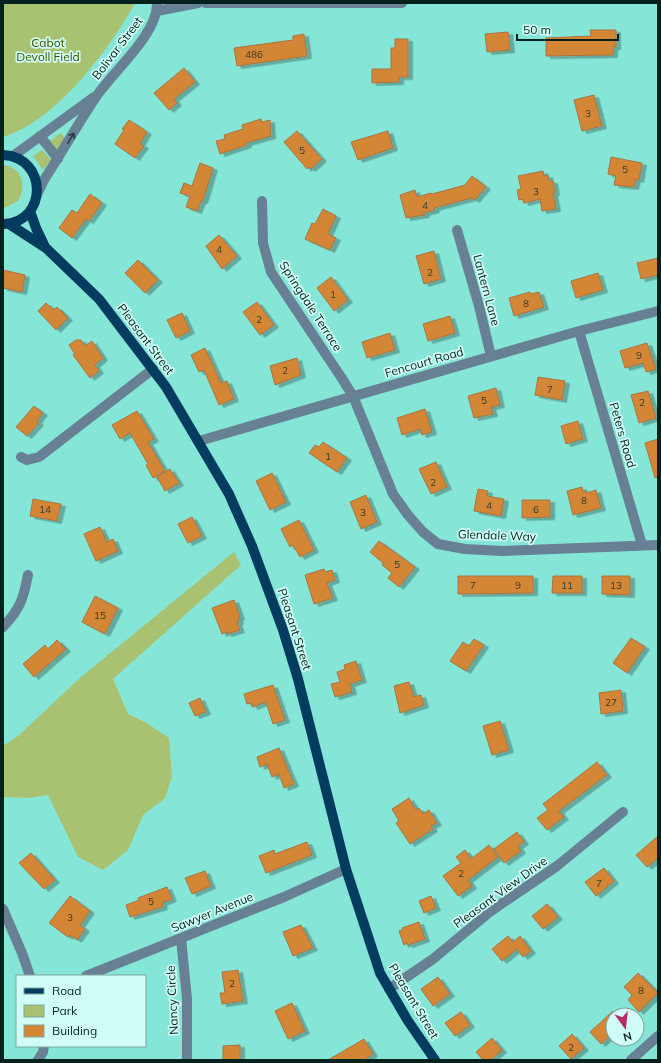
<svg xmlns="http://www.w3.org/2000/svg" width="661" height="1063" viewBox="0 0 661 1063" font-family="Mulish,sans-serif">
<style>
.green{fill:#a9c271}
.building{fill:#d38634;stroke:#a97441;filter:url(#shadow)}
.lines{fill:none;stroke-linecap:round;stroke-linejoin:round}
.minor{stroke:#678094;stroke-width:10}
.major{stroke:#043c5f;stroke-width:10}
.oneway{stroke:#213e41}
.labels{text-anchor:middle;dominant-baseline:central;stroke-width:3.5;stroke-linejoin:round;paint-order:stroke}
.number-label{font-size:10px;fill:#373b24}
.park-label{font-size:12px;fill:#3c4e00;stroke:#d0fdf5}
.street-label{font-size:12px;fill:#03221e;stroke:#d0fdf5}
</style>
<defs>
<filter id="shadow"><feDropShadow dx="4.5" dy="2.5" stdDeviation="0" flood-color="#0004"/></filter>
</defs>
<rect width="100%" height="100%" fill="#85e6d7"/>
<path class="green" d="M3 3H135C109 50 56 121 3 137Z
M61 133 66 140 58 151 50 141Z
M42 150 51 160 43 170 33 156Z
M3 165C22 167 27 186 18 201L4 208H3Z
M234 552 241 565 113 679 128 714 145 722 169 738 172 777 165 798 143 815 128 850 103 870 78 857 48 795 29 798 3 797V746L18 736 81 677Z"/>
<path class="building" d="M590 30H616V47H613V55L546 56V38L591 36Z
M508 32 510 50 487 52 485 34Z
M304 34 307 56 237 66 234 48 293 40V36Z
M395 39H408V77H399V82L372 83V69H391V48H395Z
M184 68 195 82 174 99 177 103 169 110 154 93Z
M594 95 602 126 582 131 574 100Z
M261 119 262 122 270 120 271 136 246 143 247 145 220 154 216 141 225 139 224 135 243 129 242 125Z
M129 120 147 132 140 144 144 146 135 158 115 144 124 130 122 129Z
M297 131 322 159 311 169 309 167 307 169 284 142Z
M388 131 393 148 358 160 351 142Z
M611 157 642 163 639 180 636 179 634 187 614 185 616 176 608 174Z
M200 163 213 168 203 201H201L197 211 186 207 190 196 180 193 184 183 192 186Z
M543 171 544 176 548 175 549 181H553L555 193H553L556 209 542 211 540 199 524 203 523 199 519 200 517 190 521 189 518 176Z
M472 176 486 187 475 200 472 198 434 208 435 210 424 213 425 215 406 218 400 195 415 190 417 197 431 193 432 194 465 185Z
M90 194 102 203 89 221 86 219 72 238 59 228 72 210 77 213Z
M323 209 336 216 328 234 336 238 330 250 305 239 312 223 315 224Z
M219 235 237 256 222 269 206 246Z
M434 251 441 279 424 284 416 256Z
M658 258V275L641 279 637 263Z
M138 260 158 280 145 293 125 273Z
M3 270 25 275 22 292 3 288Z
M598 273 603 290 576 298 571 281Z
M331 277 348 300 334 311 317 288Z
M530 292 531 294 539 292 544 307 514 316 509 298Z
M257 302 274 325 260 335 243 312Z
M46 303 54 310 57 307 68 318 56 330 38 311Z
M182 313 190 331 176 338 167 320Z
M450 316 455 333 428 341 423 324Z
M390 333 395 350 367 358 362 342Z
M76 340H81L85 346 92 341 103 358 95 365 99 371 90 378 73 355 75 354 69 345Z
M647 343 656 369 646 372 643 363 625 368 620 351Z
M205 348 221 383 227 381 234 399 219 405 204 370 199 372 191 355Z
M297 358 301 375 275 385 270 366Z
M538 377 565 381 562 400 535 395Z
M496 388 500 405 491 407 493 414 474 418 468 396Z
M648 391 656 418 639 423 631 395Z
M34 406 43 413 37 421 39 423 27 436 16 427Z
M425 409 432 432 422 435 420 429 402 435 397 418Z
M137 411 154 439 148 442 165 471 153 478 146 465 148 464 130 433 120 439 112 425Z
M578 421 583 439 566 444 561 426Z
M658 439V477L655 478 645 443Z
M323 442 347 458 337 472 309 453 315 445 319 447Z
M436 462 447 487 431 494 419 469Z
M170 469 179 483 165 491 157 477Z
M272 473 286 502 270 510 256 481Z
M582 487 583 491H585L586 493 596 490 601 508 573 515 567 491Z
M478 489 488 491 487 496 504 499 501 516 474 511Z
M366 495 377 522 361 529 350 502Z
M33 499 61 504 57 521 30 516Z
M522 500H550V517L522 518Z
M192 517 202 536 188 543 178 524Z
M299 520 314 550 300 557 293 545 290 547 281 529Z
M100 527 107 542 113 539 118 551 96 561 84 534Z
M379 541 415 567 399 587 388 578 392 573 382 565 383 563 370 552Z
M324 569 325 572 332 570 335 580 327 583 333 598 314 604 305 575Z
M458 576H533V593L458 594Z
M553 576H582V593H552Z
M602 576H630V595L602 594Z
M95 596 118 608 105 634 82 622Z
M234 600 240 617 238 618 239 622 237 623 240 630 227 634 226 632 222 634 212 608Z
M631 638 645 647 627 673 613 663Z
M474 639 484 645 466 671 450 661 463 642 469 646Z
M57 640 66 649 34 677 23 664 45 645 48 649Z
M356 661 362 680 350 684 352 692 335 697 331 684 340 682 337 672 345 669 344 665Z
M409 682 414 697 421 695 424 705 400 713 394 686Z
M273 685 285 720 273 724 266 702 253 707 251 703 247 704 244 694Z
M621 690 623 711 601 714 599 693Z
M200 698 206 712 195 716 189 703Z
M500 721 509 750 492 755 483 726Z
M279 748 294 784 284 788 279 774 272 777 267 764 260 767 257 757Z
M597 762 607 775 559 811 564 817 547 830 537 818 548 810 543 804Z
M409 798 416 810 419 808 423 814 429 810 437 823 431 826 433 829 410 844 396 823 399 821 392 809Z
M517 832 524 842 518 846 521 851 504 863 494 849Z
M658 836V858L647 867 636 855Z
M307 842 312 855 266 873 259 856 274 850 275 854Z
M489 845 498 857 468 880 472 886 458 896 443 876 461 863 456 857 465 850 471 859Z
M31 853 55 880 44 889 19 863Z
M604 868 614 881 596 896 585 882Z
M205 871 211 886 192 894 185 878Z
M167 887 172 899 162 903 163 907 130 917 126 905 139 900 138 898Z
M70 896 90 911 80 925 85 929 77 940 70 935 68 937 49 923Z
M431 896 436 908 424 913 419 901Z
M547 904 558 917 543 929 532 916Z
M419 922 425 939 408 945 407 943 404 945 399 931 403 930 402 928Z
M301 925 313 948 293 956 283 932Z
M508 936 513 942 520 936 531 951 523 957 517 949 502 961 492 949Z
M238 970 243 1001 222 1004 220 993H225L222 972Z
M638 973 658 993 639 1012 628 1000 632 995 624 987Z
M438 977 450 994 433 1006 421 989Z
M292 1003 305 1031 288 1039 275 1011Z
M613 1011V1033L601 1044 590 1032Z
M461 1012 470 1025 455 1036 445 1023Z
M572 1034 584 1048 571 1059 559 1046Z
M492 1038 502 1050 491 1060H483L476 1052Z
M364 1039 373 1054 364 1060H328Z
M240 1045V1060H223V1046Z"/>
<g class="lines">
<path class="minor" d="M205 3H402
M157 11 198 3
M40 136 58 159
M13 156 94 97
M37 195 44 180C62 152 79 122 98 94 115 70 158 33 157 3
M262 201 263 243 271 272 341 377 353 396 393 494 408 515 423 532 438 544 465 549 502 551 658 545
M457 230 479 306 491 356
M579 331 642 545
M199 441 579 331 658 311
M21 457 27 460 39 457 153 369
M3 627C20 609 23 600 28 575
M3 909 22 953 30 976
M181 938 187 999V1060
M86 976 284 897 346 869
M389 989 433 959 491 911 557 866 623 812
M38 1060 43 1052 44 1046
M631 1060 658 1036"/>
<path class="major" d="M3 155C48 157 48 222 4 224
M30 211 36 228 45 247
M9 224 46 248 99 299 166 387 229 494 252 546 283 630 298 679 346 869 380 973 408 1021 435 1060"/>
</g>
<defs><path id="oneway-shaft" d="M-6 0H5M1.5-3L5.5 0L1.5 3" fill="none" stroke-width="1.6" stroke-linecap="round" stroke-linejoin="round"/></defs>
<use class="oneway" href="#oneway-shaft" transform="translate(71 138) rotate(-58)"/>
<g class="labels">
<g class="number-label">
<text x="254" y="54">486</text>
<text x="588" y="113">3</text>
<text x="302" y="150">5</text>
<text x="625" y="169">5</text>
<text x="536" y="191">3</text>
<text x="425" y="205">4</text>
<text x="219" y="249">4</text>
<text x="430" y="272">2</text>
<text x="333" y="294">1</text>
<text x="526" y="303">8</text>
<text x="259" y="319">2</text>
<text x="639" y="355">9</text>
<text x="285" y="370">2</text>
<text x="550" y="389">7</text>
<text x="484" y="400">5</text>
<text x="642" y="402">2</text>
<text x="328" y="456">1</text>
<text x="433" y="482">2</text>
<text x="584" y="500">8</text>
<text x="489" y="505">4</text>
<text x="45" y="509">14</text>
<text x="536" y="509">6</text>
<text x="363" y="512">3</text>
<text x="397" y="564">5</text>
<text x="473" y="585">7</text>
<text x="518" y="585">9</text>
<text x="567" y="585">11</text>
<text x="616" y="585">13</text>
<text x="100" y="615">15</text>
<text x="611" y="702">27</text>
<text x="461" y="873">2</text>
<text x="599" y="883">7</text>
<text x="151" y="901">5</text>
<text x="70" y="917">3</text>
<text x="232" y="983">2</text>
<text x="641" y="990">8</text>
<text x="571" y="1047">2</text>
</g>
<g class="park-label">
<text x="48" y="42">Cabot<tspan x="48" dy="14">Devoll Field</tspan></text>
</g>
<g class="street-label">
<text transform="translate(117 48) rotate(-53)">Bolivar Street</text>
<text transform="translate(487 290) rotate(75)">Lantern Lane</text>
<text transform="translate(311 306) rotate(57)">Springdale Terrace</text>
<text transform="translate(146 339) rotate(53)">Pleasant Street</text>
<text transform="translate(424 362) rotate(-16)">Fencourt Road</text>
<text transform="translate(623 435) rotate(74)">Peters Road</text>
<text transform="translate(497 535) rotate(2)">Glendale Way</text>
<text transform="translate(295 629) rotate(72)">Pleasant Street</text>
<text transform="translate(500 892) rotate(-36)">Pleasant View Drive</text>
<text transform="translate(212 912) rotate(-22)">Sawyer Avenue</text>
<text transform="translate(172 1000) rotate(-93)">Nancy Circle</text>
<text transform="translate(414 1001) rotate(59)">Pleasant Street</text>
</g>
</g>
<rect width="661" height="1063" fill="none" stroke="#03221e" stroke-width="8"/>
<rect x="16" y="975" width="130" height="72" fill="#d0fdf5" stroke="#7ea59f"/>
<rect x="24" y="988" width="20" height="6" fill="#043c5f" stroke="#7ea59f"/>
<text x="52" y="995" font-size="12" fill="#03221e">Road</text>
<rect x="24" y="1005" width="20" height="12" fill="#a9c271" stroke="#7ea59f"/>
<text x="52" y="1015" font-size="12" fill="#03221e">Park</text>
<rect x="24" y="1025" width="20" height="12" fill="#d38634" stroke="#7ea59f"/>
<text x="52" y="1035" font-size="12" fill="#03221e">Building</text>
<g transform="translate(625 1027) rotate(165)"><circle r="19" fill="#d0fdf5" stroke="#7ea59f"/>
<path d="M0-3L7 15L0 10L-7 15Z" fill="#b82c61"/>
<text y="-6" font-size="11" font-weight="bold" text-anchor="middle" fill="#03221e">N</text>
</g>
<path d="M517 34v6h101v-6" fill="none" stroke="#03221e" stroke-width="2"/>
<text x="523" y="34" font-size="12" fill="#03221e" stroke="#d0fdf5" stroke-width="3" paint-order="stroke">50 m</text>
</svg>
